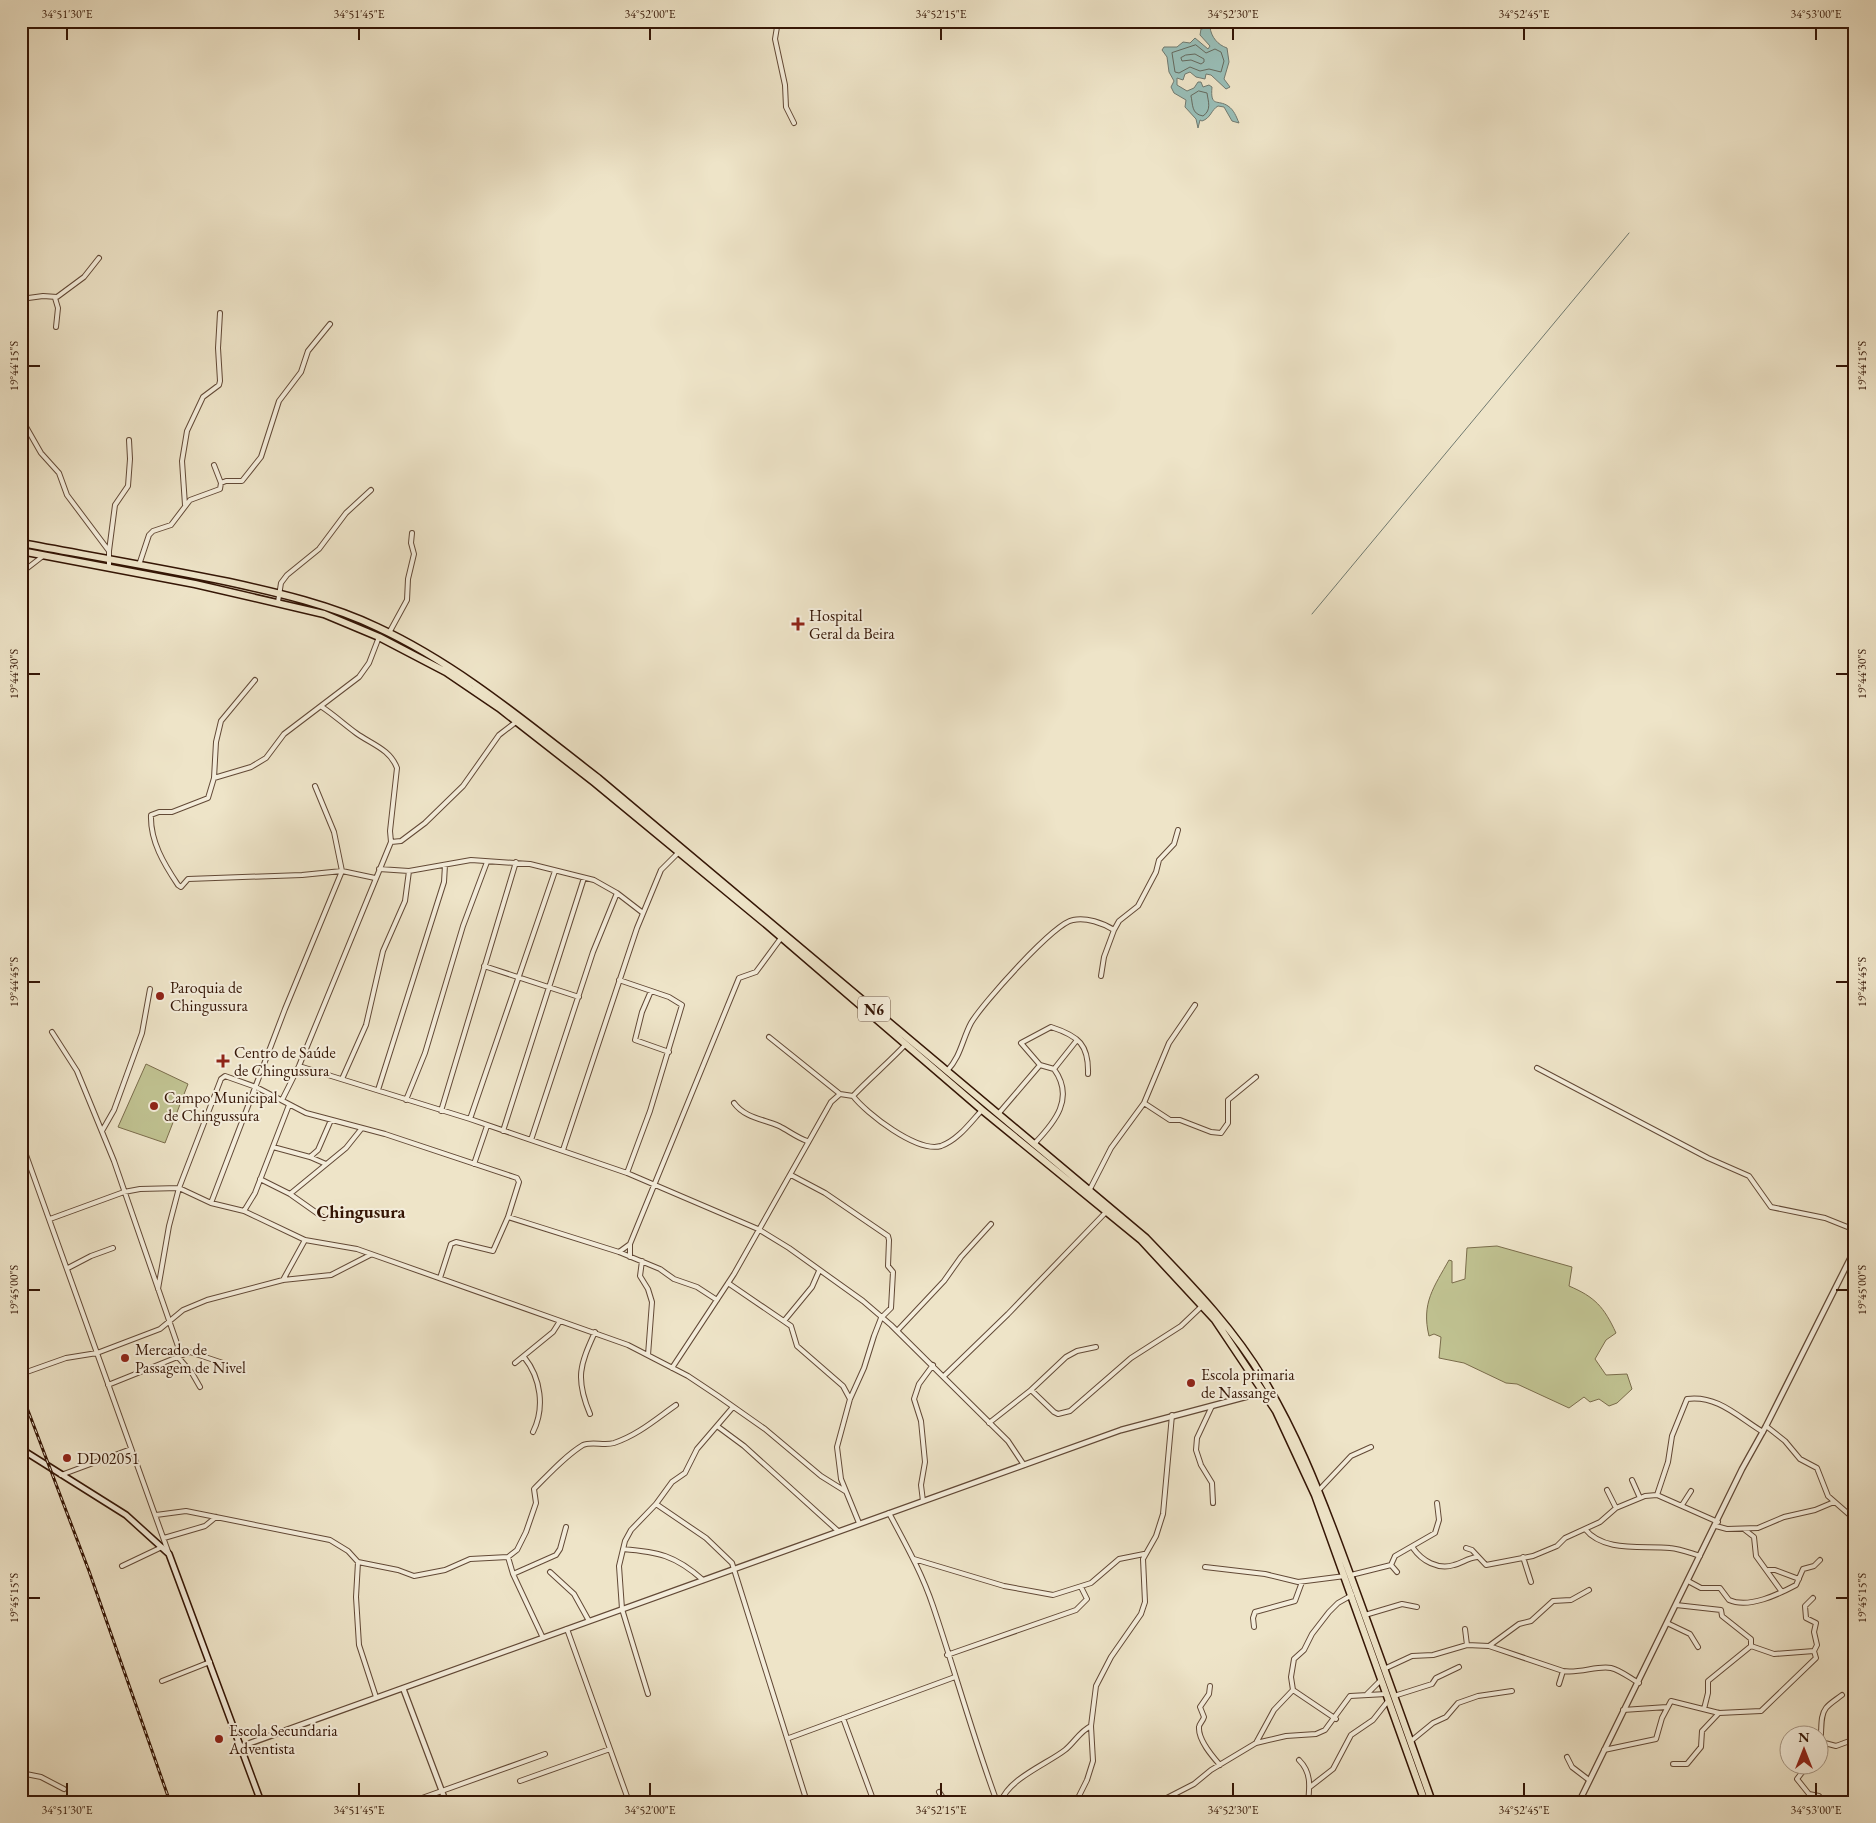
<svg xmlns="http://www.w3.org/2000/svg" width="1876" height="1823" viewBox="0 0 1876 1823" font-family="'EB Garamond',serif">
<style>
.green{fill:#c0c291;stroke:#7a6c4b}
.water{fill:#99beb7;stroke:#717a70}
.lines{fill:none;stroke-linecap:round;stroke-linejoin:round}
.shore{stroke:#666a5e;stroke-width:1}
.stream{stroke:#717a70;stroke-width:1}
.minor-casing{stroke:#624936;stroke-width:6}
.tertiary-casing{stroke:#624936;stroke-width:7}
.secondary-casing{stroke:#341505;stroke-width:8}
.trunk-casing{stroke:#341505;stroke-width:9}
.minor{stroke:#f4eddb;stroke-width:4}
.tertiary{stroke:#f4eddb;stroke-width:4.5}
.secondary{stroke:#f4eddb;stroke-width:5}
.trunk{stroke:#eee4c8;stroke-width:6}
.rail-casing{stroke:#341505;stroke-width:3}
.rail{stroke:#f4eddb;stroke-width:1;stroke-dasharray:4;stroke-linecap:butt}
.ticks{fill:none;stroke:#341505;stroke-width:2}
.poi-dot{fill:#8f2418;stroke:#f4eddb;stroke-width:2}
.labels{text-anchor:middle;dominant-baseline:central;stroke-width:4;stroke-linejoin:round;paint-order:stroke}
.shield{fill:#f4eddb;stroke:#6e5645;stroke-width:1}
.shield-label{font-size:15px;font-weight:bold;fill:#341505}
.poi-label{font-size:16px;fill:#341505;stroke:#f4eddb;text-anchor:start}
.neighbourhood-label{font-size:18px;font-weight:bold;fill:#341505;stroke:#f4eddb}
.neatline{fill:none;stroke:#341505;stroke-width:2}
.ticks-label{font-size:12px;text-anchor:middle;fill:#341505}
</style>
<rect width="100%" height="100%" fill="#eee4c8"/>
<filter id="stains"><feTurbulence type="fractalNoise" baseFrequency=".004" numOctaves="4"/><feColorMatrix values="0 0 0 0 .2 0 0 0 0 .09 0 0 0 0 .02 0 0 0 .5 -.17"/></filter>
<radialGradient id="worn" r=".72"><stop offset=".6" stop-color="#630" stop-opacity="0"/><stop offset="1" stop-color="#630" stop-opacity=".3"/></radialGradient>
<path class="green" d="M146 1064 188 1084 165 1143 118 1127Z
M1497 1246 1572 1267 1569 1286C1595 1297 1604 1307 1616 1333L1606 1340 1595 1359 1606 1375 1627 1374 1632 1389 1617 1403 1609 1406 1599 1399 1590 1402 1584 1397 1569 1408 1517 1384 1506 1383 1464 1363 1439 1358 1441 1337 1434 1334 1429 1336C1421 1303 1434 1287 1449 1260L1452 1261V1283L1465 1279 1467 1248Z"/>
<path class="water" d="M1201 21H1214L1210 27C1211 37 1218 45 1227 48L1229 62 1224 79 1230 87 1226 89 1211 75 1206 74 1205 79 1196 77 1190 72 1185 74 1183 80 1177 78V85L1187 91 1194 88 1198 82H1201L1203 87 1209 85 1212 87C1210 108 1218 99 1228 106 1234 110 1236 116 1239 123L1232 121 1224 107 1218 106C1211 110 1211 118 1202 121L1200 120 1198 128 1196 119 1185 107 1186 100 1174 93 1171 87 1174 81 1169 72 1167 57 1162 50 1164 47H1177L1183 42 1190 43 1195 38 1208 49 1210 46 1200 35 1201 29 1206 28Z"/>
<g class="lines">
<path class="shore" d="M1196 45 1206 53 1215 49 1221 52 1224 61 1221 72 1209 69 1200 71 1190 67 1179 73 1175 72 1172 53Z
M1186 55 1195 54 1204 59V62L1201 64 1191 60 1182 61 1181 58Z
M1199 91 1207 93C1208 101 1212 110 1203 116 1191 114 1193 104 1191 96Z"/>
<path class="stream" d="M1312 614 1629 233"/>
<defs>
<path id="minor" d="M778 21 775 39 785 85 786 107 794 123
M55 298 58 308 56 327
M21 299 43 296 57 297 84 277 99 258
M21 418 41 453 59 473 67 495 109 551V568
M221 483 226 481H242L261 457 279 401 301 372 308 351 330 324
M185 505 182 461 187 431 203 397 219 385 220 381 218 348 220 313
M109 551 115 505 128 486 130 459 129 440
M139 565 149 535 153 531 171 525 190 500 220 489 221 483 214 465
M21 573 43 556
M278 602 281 583 287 575 319 549 346 513 371 490
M389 633 407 600 408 579 414 554 411 543 412 533
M214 778 216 742 221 721 255 680
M391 842 401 841 425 823 463 786 499 735 516 722
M379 869 409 871 471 860 530 864 594 880 617 893 643 913
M375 878 342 871 302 875 188 879 181 887 178 885C164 864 150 841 151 815L159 812H172L208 798 214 778 251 767 266 758 284 734 359 677 369 663 379 637
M484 966 579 997
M1101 976 1104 957 1114 930 1119 921 1138 906 1156 872 1159 860 1174 844 1178 830
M619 980 669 997 682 1005 650 1111 627 1173
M651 991 642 1012 635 1040 669 1052
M52 1032 77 1071 114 1161 181 1355
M769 1037 840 1094
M1040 1065 1021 1043 1051 1027C1079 1036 1089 1045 1088 1074
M299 1066 470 1119 627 1173 758 1229 789 1248 863 1301 891 1325 1008 1441 1024 1465
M1537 1068 1708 1158 1749 1176 1771 1207 1825 1218 1855 1230
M947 1071C961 1056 962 1040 971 1023 982 1004 1054 923 1073 920 1086 917 1103 923 1114 930
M342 1079 366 1025 383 951 405 901 409 871
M378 1090 444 882 445 865
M853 1096C866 1113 917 1153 941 1146 958 1140 970 1123 982 1110
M282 1100 299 1066 391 842 390 831 397 768C390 749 371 744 356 733 345 725 334 715 322 707
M406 1100 425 1053 463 926 487 862
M734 1103C745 1118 763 1119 779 1126 789 1131 796 1137 807 1141
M1144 1103 1170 1120H1180L1211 1132 1221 1133 1228 1123V1100L1256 1077
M441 1111 516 862
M999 1113 1040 1065 1054 1069 1077 1040
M470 1119 555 871
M102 1131 114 1110 142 1033 150 989
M503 1131 584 878
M531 1140 593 952 617 893
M21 1141 169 1554
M1035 1143C1055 1122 1075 1098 1054 1069
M273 1147 310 1157 326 1164
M563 1150 637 928 661 870 678 853
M310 1157 318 1150 331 1120
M474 1164 487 1126
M791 1175 825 1193 888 1236 889 1240 888 1266 893 1272 891 1308 881 1318 874 1336 864 1368 850 1399 837 1447 841 1479 859 1523
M260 1179 290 1194 324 1218
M1089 1191 1111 1148 1144 1103 1169 1043 1195 1005
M290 1194 346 1148 362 1128
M211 1203 244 1211 255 1193 289 1105
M244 1211 305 1240 357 1249 628 1345 688 1376 718 1396 765 1429 821 1476 845 1491
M50 1219 124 1192 140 1189 179 1188 211 1203 285 1009 342 871 334 832 315 786
M619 1252 630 1244
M630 1257V1244L739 978 756 972 781 938
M642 1261 640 1276 648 1289 652 1302 648 1355
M68 1268 91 1256 113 1248
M440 1278 451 1244 456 1242 493 1251 508 1217 619 1252 660 1269 674 1279 697 1287 717 1300
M283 1280 305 1240
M728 1283 791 1326 797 1346 843 1386 850 1399
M158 1289 169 1226 179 1188 221 1079 225 1076 256 1087 306 1113 385 1134 517 1178 519 1182 508 1217
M784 1321 812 1287 819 1271
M897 1331 944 1281 961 1257 991 1224
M177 1356 192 1373 200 1387
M524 1357C541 1378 545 1408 533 1432
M515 1363 553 1332 560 1321
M672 1368 734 1274 831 1102 840 1094 853 1096C870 1078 888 1063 905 1045
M21 1374 66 1358 97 1353 160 1329 183 1310 207 1300 283 1280 331 1275 370 1255
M944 1376 1008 1314 1107 1211
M108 1385 190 1352 223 1363
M1031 1390 1054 1412 1058 1414 1070 1411 1131 1358 1181 1326 1202 1306
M1212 1406 1197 1438 1196 1450 1201 1465 1212 1483 1213 1503
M590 1414C575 1378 580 1365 595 1332
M989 1423 1031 1390 1066 1357 1077 1351 1096 1347
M717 1426 744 1446 838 1531
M1766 1426 1785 1441 1800 1459 1817 1468 1828 1496 1852 1517 1854 1528
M61 1475 131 1449
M1632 1480 1640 1498
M1319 1490 1351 1456 1371 1447
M1607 1490 1616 1508
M1657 1495 1668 1462 1672 1436 1687 1399C1718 1395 1738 1417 1763 1432
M923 1501 921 1485 925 1462 921 1421 914 1399 919 1384 933 1365
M656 1504 706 1538 732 1563 807 1802
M1682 1505 1691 1491
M889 1513C905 1543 922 1573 933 1606 955 1671 973 1737 997 1802
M156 1515 186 1511 330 1540 348 1551 358 1562 356 1597 359 1645 376 1697
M1716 1526 1727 1529 1758 1528 1784 1517 1815 1510 1834 1502
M1585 1529C1604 1553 1644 1545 1670 1548 1681 1549 1690 1553 1700 1556
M1745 1530 1754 1537 1756 1556 1782 1592
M164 1538 205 1526 216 1517
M1413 1548C1422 1561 1438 1570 1454 1565 1462 1563 1468 1558 1477 1557
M1466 1548 1472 1550 1486 1565 1533 1556 1557 1546 1565 1538 1600 1522 1616 1508 1645 1496 1657 1495 1718 1522
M623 1549C658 1552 675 1555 703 1580
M508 1557 513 1574 543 1638
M1523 1557 1531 1582
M914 1559 1004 1586 1053 1595 1091 1583 1119 1559 1144 1554
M358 1562 398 1570 414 1576 445 1570 470 1559 508 1557 517 1550 526 1532 536 1503 534 1489C549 1474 565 1456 583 1445 592 1441 604 1446 614 1443 638 1435 656 1419 676 1405
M1391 1565 1395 1556 1435 1533 1439 1520 1437 1503
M122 1566 162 1547
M1205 1567 1265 1574 1298 1582 1345 1576
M1768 1570H1775L1799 1579
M550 1572 574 1594 589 1621
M513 1574 556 1555 560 1549 566 1527
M1351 1575 1391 1565 1397 1572
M1688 1581 1701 1588H1720L1729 1600C1749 1609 1779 1594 1796 1585L1803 1569 1814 1566 1820 1560
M1676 1605 1721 1610 1722 1616 1751 1639V1646L1708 1681V1693L1704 1709
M1365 1615 1402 1604 1417 1607
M21 1622 26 1623
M1667 1623 1690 1634 1698 1647
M1254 1627 1253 1618 1255 1612 1295 1601 1302 1582
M567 1629 629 1802
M1465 1629 1467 1645 1489 1646 1519 1624 1531 1621 1553 1601 1571 1600 1589 1590
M1489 1646 1563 1671
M1751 1646 1774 1654 1814 1651
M947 1655 1076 1610 1087 1599 1081 1587
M1384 1669 1412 1656 1433 1655 1467 1645
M162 1681 210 1662
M1559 1684 1563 1671C1579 1674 1598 1665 1611 1668 1620 1670 1630 1678 1639 1683
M1210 1686 1209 1694 1200 1707 1204 1717C1203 1721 1199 1724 1199 1727 1198 1740 1212 1756 1220 1765
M1293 1690 1336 1719
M648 1694 622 1609 619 1566 625 1541 631 1530 656 1504 672 1482 685 1473 697 1449 733 1407
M1367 1694 1381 1680
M1394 1696 1432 1684 1436 1678 1459 1667
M1623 1710 1667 1707
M843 1718 874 1802
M789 1738 955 1677
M1411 1741 1433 1723 1446 1717 1458 1703 1478 1696 1512 1691
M1821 1742 1836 1746 1855 1739
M1256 1743 1274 1710 1293 1690 1291 1677 1294 1659 1304 1650 1312 1634 1329 1612 1338 1603 1352 1595
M1818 1749C1824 1736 1818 1718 1826 1708 1830 1703 1837 1699 1842 1695
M1604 1750 1656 1739 1662 1718 1671 1701 1719 1713 1761 1711 1816 1658 1814 1651 1817 1645 1814 1632 1816 1623 1806 1618 1805 1606 1813 1598
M1567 1757 1572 1767 1589 1780
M1299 1760C1311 1772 1310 1785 1308 1802
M1673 1764H1687L1701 1747 1702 1731 1719 1713
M1807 1766 1797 1779 1809 1794 1819 1796 1823 1802
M21 1773 41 1777 64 1789
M520 1781 610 1749
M1310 1787 1333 1769 1351 1735 1373 1720 1388 1701
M939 1792 946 1802
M411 1802 545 1754
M984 1802 995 1797
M1001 1802C1008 1779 1047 1764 1065 1750 1074 1743 1080 1731 1091 1726
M1076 1802 1087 1780 1093 1761 1091 1726 1096 1686 1111 1657 1141 1614 1145 1602 1143 1559 1156 1536 1163 1514 1172 1415
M1159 1802 1194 1784 1211 1770 1256 1743 1286 1736 1316 1734 1325 1730 1350 1696 1386 1694
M1740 1802 1741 1798 1759 1802"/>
<path id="tertiary" d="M403 1688 446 1802
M242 1746 1121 1430 1264 1392
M1579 1802 1742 1469 1766 1426 1855 1249"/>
<path id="secondary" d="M21 1449 126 1515 169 1554 261 1802"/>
<path id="trunk" d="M21 543C91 556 160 568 229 582 279 593 331 605 377 627 459 665 528 724 598 778L1146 1238C1189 1283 1232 1326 1264 1380 1295 1431 1317 1486 1338 1542 1370 1628 1401 1715 1432 1802
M21 551 195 584 324 614 379 637 446 672 499 708 595 783 767 925 982 1110 1141 1240 1215 1320 1276 1411 1315 1495 1425 1802"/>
</defs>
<use href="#minor" class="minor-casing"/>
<use href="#tertiary" class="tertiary-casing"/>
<use href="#secondary" class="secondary-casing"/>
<use href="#trunk" class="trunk-casing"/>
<use href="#minor" class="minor"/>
<use href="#tertiary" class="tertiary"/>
<use href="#secondary" class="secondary"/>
<use href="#trunk" class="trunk"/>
<defs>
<path id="rail" d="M21 1392 89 1571 170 1802"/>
</defs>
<use href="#rail" class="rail-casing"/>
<use href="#rail" class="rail"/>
</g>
<path class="ticks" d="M67 28V40M359 28V40M650 28V40M941 28V40M1233 28V40M1524 28V40M1816 28V40M28 366H40M1836 366H1848M28 674H40M1836 674H1848M28 982H40M1836 982H1848M28 1290H40M1836 1290H1848M28 1598H40M1836 1598H1848M67 1783V1796M359 1783V1796M650 1783V1796M941 1783V1796M1233 1783V1796M1524 1783V1796M1816 1783V1796"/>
<g class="poi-dot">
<path d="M795.5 616.5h5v5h5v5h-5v5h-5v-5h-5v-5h5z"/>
<circle cx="160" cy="996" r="5"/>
<path d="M220.5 1053.5h5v5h5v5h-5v5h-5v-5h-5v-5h5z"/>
<circle cx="154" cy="1106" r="5"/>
<circle cx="125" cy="1358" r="5"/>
<circle cx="1191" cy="1383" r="5"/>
<circle cx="67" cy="1458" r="5"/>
<circle cx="219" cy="1739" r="5"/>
</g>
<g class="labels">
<rect class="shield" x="858" y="996.5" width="32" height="25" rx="4"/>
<g class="shield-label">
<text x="874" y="1009">N6</text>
</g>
<g class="poi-label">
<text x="809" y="615">Hospital<tspan x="809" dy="18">Geral da Beira</tspan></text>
<text x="170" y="987">Paroquia de<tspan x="170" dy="18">Chingussura</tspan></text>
<text x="234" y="1052">Centro de Saúde<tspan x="234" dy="18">de Chingussura</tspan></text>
<text x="164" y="1097">Campo Municipal<tspan x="164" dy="18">de Chingussura</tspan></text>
<text x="135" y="1349">Mercado de<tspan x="135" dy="18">Passagem de Nivel</tspan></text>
<text x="1201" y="1374">Escola primaria<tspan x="1201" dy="18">de Nassange</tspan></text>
<text x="77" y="1458">DD02051</text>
<text x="229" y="1730">Escola Secundaria<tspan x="229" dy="18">Adventista</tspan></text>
</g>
<g class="neighbourhood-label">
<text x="361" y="1211">Chingusura</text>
</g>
</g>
<rect width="1876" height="1823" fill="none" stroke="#eee4c8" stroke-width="55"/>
<g transform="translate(1804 1750)"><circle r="24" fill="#f4eddb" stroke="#a79785"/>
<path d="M0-4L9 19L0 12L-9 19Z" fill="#8f2418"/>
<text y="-8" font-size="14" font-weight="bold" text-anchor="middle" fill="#341505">N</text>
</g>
<rect x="28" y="28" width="1820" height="1768" class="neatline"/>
<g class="ticks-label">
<text x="67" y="18">34°51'30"E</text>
<text x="359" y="18">34°51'45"E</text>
<text x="650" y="18">34°52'00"E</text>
<text x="941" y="18">34°52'15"E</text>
<text x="1233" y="18">34°52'30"E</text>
<text x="1524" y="18">34°52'45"E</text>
<text x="1816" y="18">34°53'00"E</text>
<text transform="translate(14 366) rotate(-90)" y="4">19°44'15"S</text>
<text transform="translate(1862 366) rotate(-90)" y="4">19°44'15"S</text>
<text transform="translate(14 674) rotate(-90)" y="4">19°44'30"S</text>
<text transform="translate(1862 674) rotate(-90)" y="4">19°44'30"S</text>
<text transform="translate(14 982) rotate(-90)" y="4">19°44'45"S</text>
<text transform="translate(1862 982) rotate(-90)" y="4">19°44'45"S</text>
<text transform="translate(14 1290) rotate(-90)" y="4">19°45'00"S</text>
<text transform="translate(1862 1290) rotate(-90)" y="4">19°45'00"S</text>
<text transform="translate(14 1598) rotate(-90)" y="4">19°45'15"S</text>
<text transform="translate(1862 1598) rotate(-90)" y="4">19°45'15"S</text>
<text x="67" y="1814">34°51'30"E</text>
<text x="359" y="1814">34°51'45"E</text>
<text x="650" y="1814">34°52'00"E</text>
<text x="941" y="1814">34°52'15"E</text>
<text x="1233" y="1814">34°52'30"E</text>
<text x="1524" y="1814">34°52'45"E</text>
<text x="1816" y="1814">34°53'00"E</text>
</g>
<rect width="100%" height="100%" filter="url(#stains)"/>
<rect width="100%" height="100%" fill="url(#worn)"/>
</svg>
